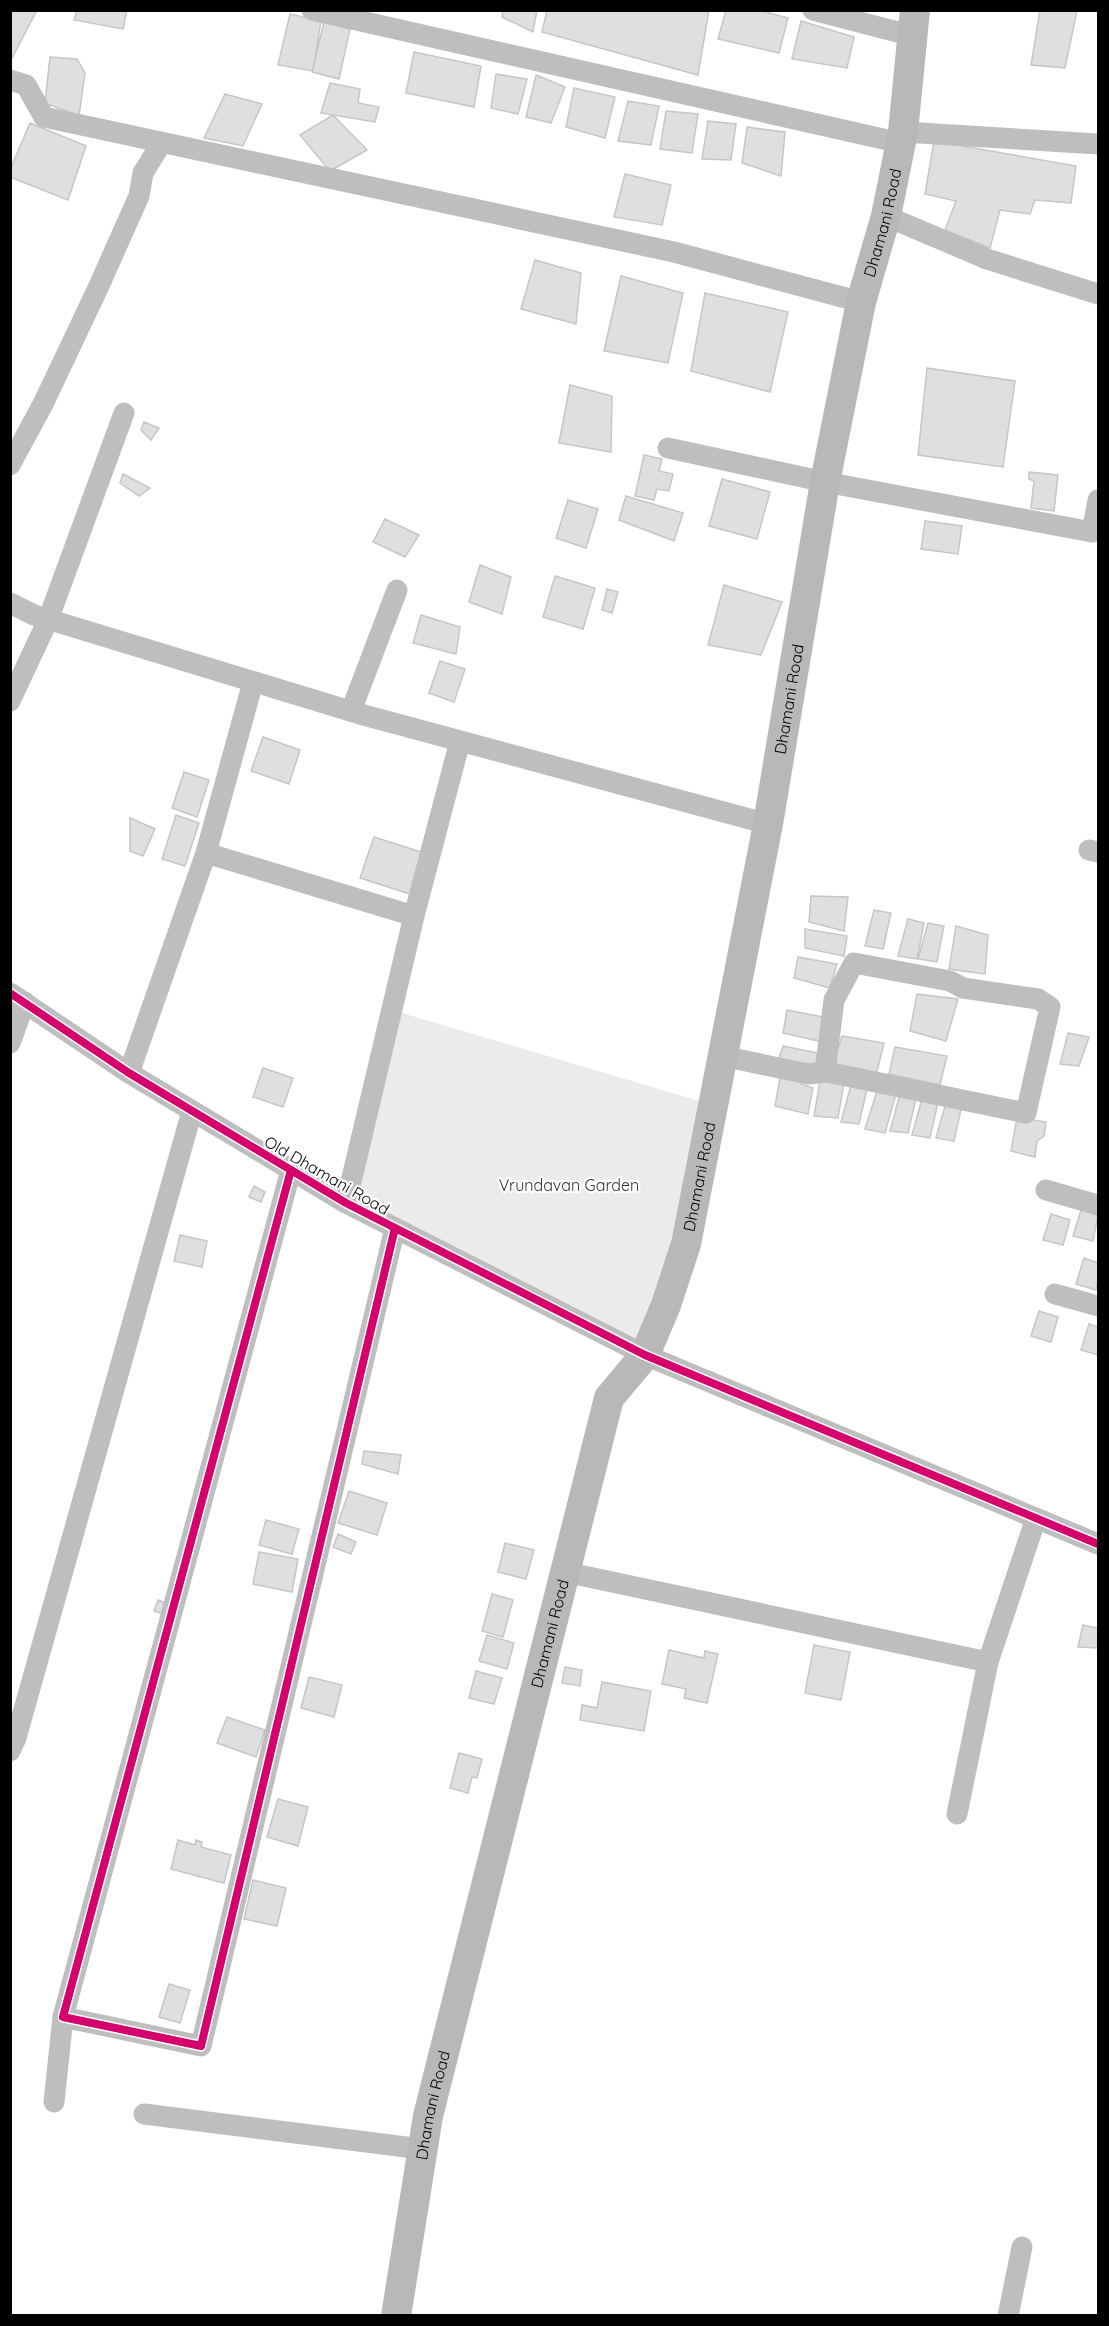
<svg xmlns="http://www.w3.org/2000/svg" width="1109" height="2326" viewBox="0 0 1109 2326" font-family="Quicksand,sans-serif">
<style>
.green{fill:#ebebeb}
.building{fill:#dfdfdf;stroke:#c6c6c6;stroke-width:1.5}
.lines{fill:none;stroke-linecap:round;stroke-linejoin:round}
.minor{stroke:#bebebe;stroke-width:21}
.secondary{stroke:#b8b8b8;stroke-width:30}
.cycleway-casing{stroke:#fff;stroke-width:11}
.cycleway{stroke:#d6006c;stroke-width:8}
.labels{text-anchor:middle;dominant-baseline:central;stroke-width:4.5;stroke-linejoin:round;paint-order:stroke}
.street-label{font-size:16px;fill:#000;stroke:#fff}
.park-label{font-size:16px;fill:#323232;stroke:#fff}
</style>
<rect width="100%" height="100%" fill="#fff"/>
<path class="green" d="M392 1010 713 1105 645 1355 346 1203Z"/>
<path class="building" d="M10 10H37L10 62Z
M77 10H127L123 29 74 20Z
M503 10H537L533 32 502 17Z
M547 10H709L698 75 542 32Z
M726 10H758L788 18 779 53 718 39Z
M1040 10 1077 11 1065 68 1031 65Z
M290 14 321 21 313 71 278 65Z
M801 21 854 37 847 68 792 59Z
M324 22 350 29 339 79 312 72Z
M414 52 481 66 474 107 406 93Z
M50 57 77 59 85 73 79 116 45 103Z
M496 74 527 79 518 114 491 108Z
M536 75 565 87 551 123 526 117Z
M330 83 360 89 358 103 379 107 375 122 321 113Z
M574 88 615 97 605 138 566 127Z
M225 94 262 104 243 146 204 138Z
M628 101 659 106 651 145 618 141Z
M666 111 698 114 692 153 660 149Z
M333 115 367 150 330 171 300 135Z
M708 121 736 124 731 160 702 159Z
M30 123 86 146 68 200 10 177V170Z
M747 127 785 132 781 176 742 163Z
M934 141 1076 166 1071 203 1035 200 1030 214 1000 210 990 248 945 230 956 201 925 194Z
M625 174 671 185 662 225 614 217Z
M535 260 581 273 576 324 521 309Z
M621 276 683 293 668 363 604 351Z
M705 293 788 312 770 392 691 371Z
M927 368 1015 381 1003 467 918 455Z
M570 385 612 396 611 452 559 443Z
M144 422 159 428 151 440 141 430Z
M644 455 662 459 659 471 673 474 669 491 657 489 654 500 635 496Z
M1029 472 1058 475 1054 511 1031 508 1034 481 1029 479Z
M123 474 150 488 139 496 120 483Z
M722 479 770 492 757 539 709 526Z
M626 496 683 513 674 541 619 520Z
M568 500 598 509 586 548 556 538Z
M385 519 419 535 405 557 373 542Z
M925 521 962 526 958 554 921 549Z
M480 565 511 577 502 614 469 602Z
M555 576 595 588 583 629 543 617Z
M724 585 782 602 761 655 708 645Z
M607 589 618 592 612 613 602 610Z
M421 615 460 627 456 654 413 643Z
M440 661 465 669 454 702 429 693Z
M263 737 300 750 289 784 251 771Z
M184 772 209 780 197 817 172 808Z
M176 815 199 823 185 866 162 859Z
M130 818 155 829 143 856 130 851Z
M374 837 424 853 410 894 360 878Z
M811 896 848 897 844 931 809 922Z
M874 910 891 913 883 949 865 946Z
M908 919 924 923 917 959 898 956Z
M928 923 944 926 937 962 918 959Z
M956 926 988 935 985 974 949 969Z
M805 929 847 936 844 956 805 948Z
M798 957 837 964 830 988 794 978Z
M917 994 958 999 946 1041 910 1031Z
M787 1010 829 1018 823 1042 783 1033Z
M1068 1033 1089 1037 1079 1066 1060 1064Z
M842 1036 884 1043 875 1079 831 1070Z
M783 1046 818 1053 814 1072 777 1064Z
M895 1047 947 1056 940 1085 889 1074Z
M263 1068 293 1078 283 1107 253 1097Z
M781 1072 803 1077 801 1084 813 1088 808 1114 775 1106Z
M820 1081 844 1083 838 1118 814 1116Z
M851 1085 867 1089 859 1124 841 1122Z
M877 1091 896 1094 885 1133 865 1129Z
M900 1094 916 1098 908 1133 890 1131Z
M922 1099 938 1102 930 1138 912 1135Z
M946 1102 962 1105 954 1141 936 1138Z
M1017 1117 1046 1122 1044 1136 1037 1141 1035 1157 1011 1151Z
M254 1186 265 1192 261 1202 249 1197Z
M1081 1210 1098 1215 1093 1241 1073 1236Z
M1051 1214 1070 1220 1063 1245 1043 1240Z
M180 1235 207 1241 202 1267 174 1261Z
M1084 1258 1098 1263V1280L1096 1290 1076 1284Z
M1039 1311 1058 1317 1051 1342 1031 1336Z
M1089 1324 1098 1327V1355L1081 1350Z
M364 1451 401 1455 398 1474 362 1464Z
M349 1491 387 1503 377 1535 338 1523Z
M266 1520 299 1529 292 1554 259 1545Z
M338 1534 356 1542 351 1554 333 1547Z
M505 1543 534 1550 526 1579 498 1572Z
M259 1552 298 1559 292 1592 253 1584Z
M492 1594 513 1600 503 1637 482 1631Z
M158 1600 168 1604 164 1614 154 1611Z
M1083 1625 1098 1628V1648L1078 1647Z
M487 1635 514 1643 507 1669 479 1661Z
M814 1645 850 1652 841 1700 805 1693Z
M669 1650 704 1658 705 1651 718 1654 707 1703 684 1698 686 1689 662 1684Z
M565 1667 582 1670 580 1686 562 1683Z
M476 1671 502 1678 494 1704 469 1698Z
M309 1677 342 1685 334 1717 301 1708Z
M602 1682 651 1691 644 1731 580 1720 582 1705 597 1708Z
M227 1717 265 1730 256 1757 217 1743Z
M459 1753 482 1759 477 1778 472 1777 468 1793 450 1788Z
M278 1799 308 1807 298 1846 267 1837Z
M178 1840 195 1845 196 1840 202 1842 201 1847 231 1855 224 1883 171 1869Z
M253 1880 286 1888 277 1926 244 1919Z
M169 1984 190 1990 180 2023 159 2017Z"/>
<g class="lines">
<path class="minor" d="M312 10 901 143
M813 10 913 36
M10 80 26 85 44 117 674 252 861 302
M903 132 1098 144
M886 216 987 259 1098 294
M668 448 825 482 1092 532 1098 500
M10 465 43 404 98 288 139 196 143 173 162 142
M10 603 34 615 360 714 768 824
M253 682 206 853 414 916
M10 701 48 620 124 413
M351 711 397 590
M1089 850 1098 852
M10 993 129 1073 346 1203 645 1355 1098 1544
M10 1043 25 1002
M722 1056 808 1074 825 1072 834 1000 854 963 950 981 963 988 1038 999 1050 1007 1026 1113 827 1072
M129 1073 206 853
M291 1170 63 2017 201 2046 395 1228
M1046 1190 1098 1205
M346 1203 414 916 460 741
M1055 1294 1098 1306
M565 1572 988 1662 1036 1518
M10 1751 16 1738 192 1111
M957 1814 988 1662
M54 2102 63 2017
M144 2114 422 2149
M1008 2316 1022 2247"/>
<path class="secondary" id="s1" d="M396 2316 428 2116 609 1398 645 1355 666 1305 686 1244 768 824 825 482 861 302 886 216 903 132 915 10"/>
<defs>
<path id="cycleway" d="M10 993 129 1073 346 1203 645 1355 1098 1544
M291 1170 63 2017 201 2046 395 1228"/>
</defs>
<use href="#cycleway" class="cycleway-casing"/>
<use href="#cycleway" class="cycleway"/>
</g>
<g class="labels">
<g class="street-label">
<text stroke="none"><textPath href="#s1" startOffset="2158">Dhamani Road</textPath></text>
<text stroke="none"><textPath href="#s1" startOffset="1672">Dhamani Road</textPath></text>
<text transform="translate(327 1175) rotate(30)">Old Dhamani Road</text>
<text stroke="none"><textPath href="#s1" startOffset="1186">Dhamani Road</textPath></text>
<text stroke="none"><textPath href="#s1" startOffset="700">Dhamani Road</textPath></text>
<text stroke="none"><textPath href="#s1" startOffset="214">Dhamani Road</textPath></text>
</g>
<g class="park-label">
<text x="569" y="1185">Vrundavan Garden</text>
</g>
</g>
<rect width="1109" height="2326" fill="none" stroke="#000000" stroke-width="24"/>
</svg>
